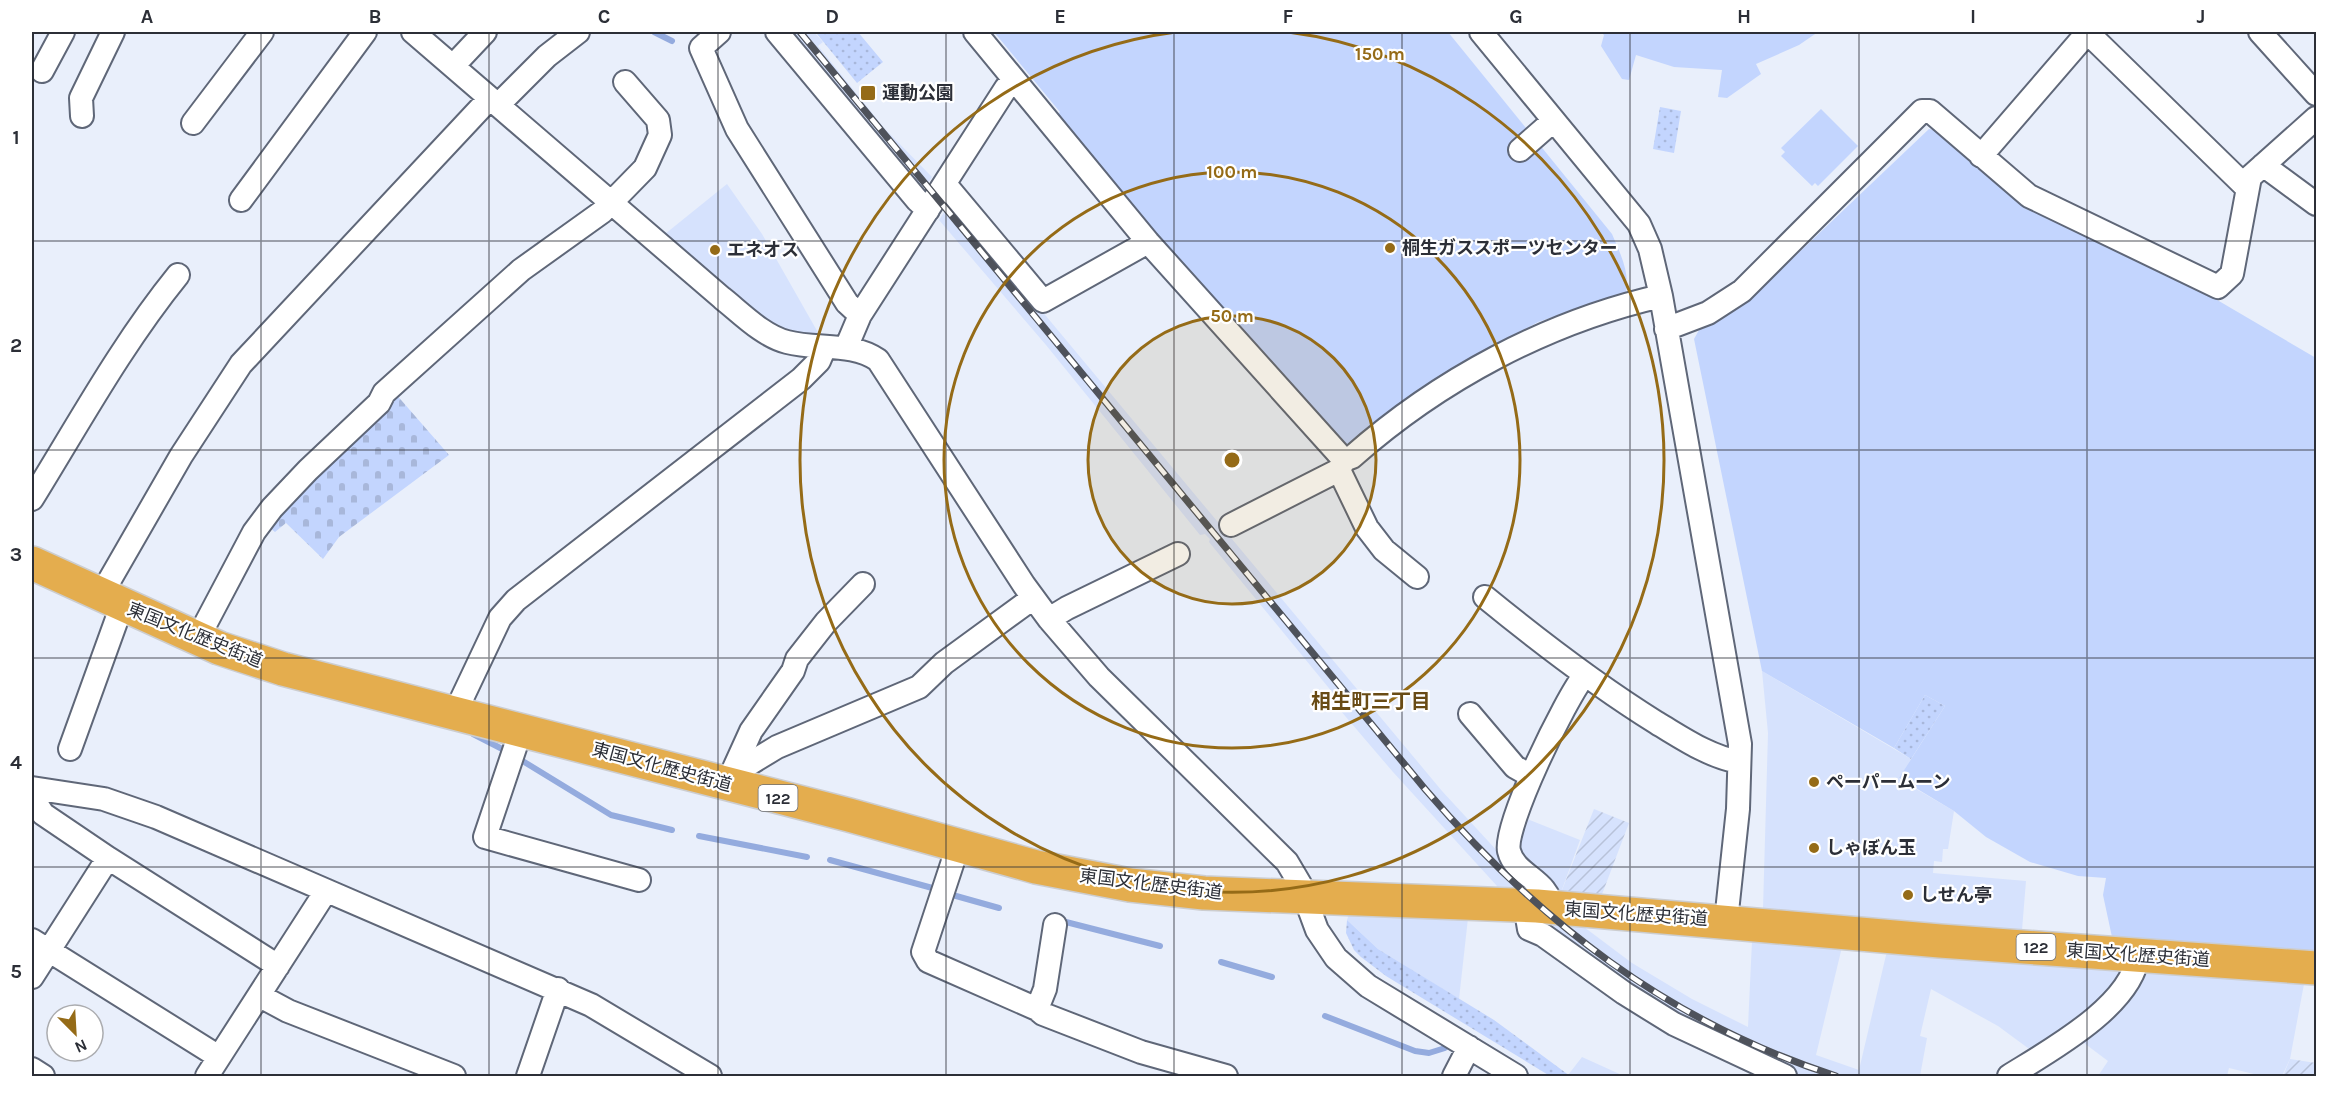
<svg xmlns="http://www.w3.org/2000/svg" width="2348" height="1108" viewBox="0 0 2348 1108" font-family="Karla,'Noto Sans JP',sans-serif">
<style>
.built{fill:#d6e2fd}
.industrial{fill:url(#industrial-furrows)}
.grass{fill:url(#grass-dots)}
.cemetery{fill:url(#cemetery-stones)}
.park{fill:#c3d5fe}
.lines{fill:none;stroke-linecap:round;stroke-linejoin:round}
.stream{stroke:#94abde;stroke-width:6}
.minor-casing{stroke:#5f6778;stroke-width:26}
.highway-casing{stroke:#cccdcf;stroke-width:36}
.minor{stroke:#fff;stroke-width:22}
.highway{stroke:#e4ad4e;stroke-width:33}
.rail-casing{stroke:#4e525b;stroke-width:7}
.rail{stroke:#fff;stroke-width:4.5;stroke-dasharray:14;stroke-linecap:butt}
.grid{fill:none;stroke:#2c2f37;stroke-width:1.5;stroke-opacity:0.55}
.ring{fill:none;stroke:#956b17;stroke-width:3}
.poi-dot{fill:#956b17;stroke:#fff;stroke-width:2}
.labels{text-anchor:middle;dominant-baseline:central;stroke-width:4.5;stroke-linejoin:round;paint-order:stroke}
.shield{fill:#fff;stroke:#6b6d73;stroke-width:1.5}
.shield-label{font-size:16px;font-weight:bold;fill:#2c2f37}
.poi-label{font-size:18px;font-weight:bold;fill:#2c2f37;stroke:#fff;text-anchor:start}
.street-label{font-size:18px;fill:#2c2f37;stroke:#fff}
.neighbourhood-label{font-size:20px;font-weight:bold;fill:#694b14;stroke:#fff}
.centre{fill:#956b17;stroke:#fff;stroke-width:3}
.ring-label{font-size:18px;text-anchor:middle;font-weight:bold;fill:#956b17;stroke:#fff;stroke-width:4.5;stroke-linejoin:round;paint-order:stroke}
.neatline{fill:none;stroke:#2c2f37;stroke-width:2}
.grid-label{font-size:20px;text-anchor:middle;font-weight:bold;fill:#2c2f37}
</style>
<defs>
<pattern id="industrial-furrows" width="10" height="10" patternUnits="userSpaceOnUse" patternTransform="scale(1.5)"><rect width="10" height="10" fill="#d6e2fd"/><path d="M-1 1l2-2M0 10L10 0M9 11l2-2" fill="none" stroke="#b8c2d9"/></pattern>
<pattern id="grass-dots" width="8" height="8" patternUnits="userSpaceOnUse" patternTransform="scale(1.5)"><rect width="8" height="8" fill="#c3d5fe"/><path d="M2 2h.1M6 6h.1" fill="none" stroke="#a8b7da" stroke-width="1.8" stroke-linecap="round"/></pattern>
<pattern id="cemetery-stones" width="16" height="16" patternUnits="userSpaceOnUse" patternTransform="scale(1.5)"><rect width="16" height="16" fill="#c3d5fe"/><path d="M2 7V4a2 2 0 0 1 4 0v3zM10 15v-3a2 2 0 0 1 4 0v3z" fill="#a8b7da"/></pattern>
</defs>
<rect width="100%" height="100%" fill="#e9effb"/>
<path class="built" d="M784 32H814L823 42 818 46 885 129 932 177 920 195Z
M727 184 762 234 820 336 794 334 773 325 665 234Z
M951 202 1442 791 1500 854 1540 892 1493 890 1497 886 1393 772 1334 703 1337 698 1209 542 1210 539 1205 534 1200 535 1046 345 939 220Z
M1762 671 1911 759 1899 779 1954 811 1948 849H1943L1942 862 1934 861 1933 873 2026 881 2022 930 1763 909 1768 733Z
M1522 817 1580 840 1560 895 1514 853Z
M1349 914 1468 918 1459 999 1378 949 1347 920Z
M1540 920 1584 923V927L1632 963 1692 999 1748 1027 1752 941 1842 947 1816 1055 1859 1070 1887 951 2123 969 2126 978 2036 1054 1998 1026 1931 989 1920 1036 1927 1038 1920 1076H1803L1673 1017Z
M2147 971 2304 984 2290 1059 2282 1076H2262L2229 1068 2227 1076H2098L2108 1061 2076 1037 2099 1020Z
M1582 1057 1624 1076 1568 1075Z"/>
<path class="industrial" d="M1594 809 1629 823 1601 897 1560 895Z
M2290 1059 2316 1063V1076H2283Z"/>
<path class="grass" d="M820 32H858L883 62 857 83 817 34Z
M1660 107 1681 111 1674 153 1653 149Z
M1925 695 1945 706 1911 759 1894 748Z
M1347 920 1378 949 1494 1020 1570 1076H1550L1386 976 1361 957 1354 950 1346 933Z"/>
<path class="cemetery" d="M395 393 449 455 339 537 323 559 286 523 275 532 264 523Z"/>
<path class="park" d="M994 32H1448L1612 234C1620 253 1630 272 1626 293L1538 322 1417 392 1348 449 1132 214 1056 115 1060 112Z
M1601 32H1818L1799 45 1756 64 1761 74 1727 98 1718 97 1722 70 1674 67 1636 55 1629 80 1622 79 1601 46 1604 35Z
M1821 109 1858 146 1818 186 1815 183 1812 186 1781 156 1785 152 1781 148Z
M1929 129 1935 130 1958 148 2316 358V953L2112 937 2103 895 2106 878 2078 876 2030 862 1986 837 1954 811 1899 778 1945 706 1925 695 1894 748 1762 671 1694 339 1699 330 1751 298Z"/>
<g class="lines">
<path class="stream" d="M654 32 672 41
M473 734 508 752
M521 760 611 815 672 830
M699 836 807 857
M830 860 936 889
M949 894 999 908
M1062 921 1160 946
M1221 962 1272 977
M1325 1016 1415 1051 1429 1053 1445 1048"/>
<defs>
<path id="minor" d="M413 32 722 298C741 313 763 336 787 342 817 350 852 342 878 360L1024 585 1049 619 1099 677 1287 862 1300 884 1317 930 1336 958 1368 986 1516 1076
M719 32 701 48 737 129 847 303 860 315
M777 32 917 200 928 210
M975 32 1148 242 1344 460
M1481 32 1639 224 1650 249 1661 296 1740 744 1738 809 1726 921
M2260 32 2316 94
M2088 33 2246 187
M453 66 485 32
M42 71 63 32
M498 105 547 56 578 32
M82 116 81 98 113 32
M193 123 262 32
M1520 150 1553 121
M1981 156 2088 32
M2263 165 2316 204
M945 184 1043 301 1148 242
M241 200 365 32
M1666 329 1708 313 1742 291 1922 111H1930L2029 196 2218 287 2232 274 2250 177 2316 118
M846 348 860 315 1006 88 1014 80
M1339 470 1367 528 1384 550 1417 577
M32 499C79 423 122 344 178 275
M1231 525 1339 470 1344 460 1352 457C1439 380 1547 322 1661 296
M101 595 181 456 241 364 490 98
M1485 597C1540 642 1596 685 1657 723 1684 739 1708 756 1739 762
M1049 619 1067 608 1178 554
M198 638 254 532 272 508 308 470 379 403 384 393 521 270 602 212 645 168 660 135 658 120 625 82
M455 713 500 618 516 600 801 379 819 361 825 347
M1470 714 1515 767 1531 776
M521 730 485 837 639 880
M70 749 122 605
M731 775 777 747 919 687 944 663 1033 598
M731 775 751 731 793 671 797 659 826 622 863 584
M32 788 104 799 156 817 591 1005 710 1076
M32 797 43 814 108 858 278 966
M958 846 923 952 928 961 1037 1009 1043 1014 1141 1052 1226 1076
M1525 905 1529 929 1543 935 1624 993 1674 1024 1785 1076
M1551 908C1550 880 1515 876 1509 851 1503 826 1566 698 1584 676
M32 940 219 1057
M32 977 108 858
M260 996 288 1011 454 1076
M1037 1009 1045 989 1055 925
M32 1069 43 1076
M207 1076 326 891
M528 1076 558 989
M1454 1076 1469 1047
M2009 1076C2049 1051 2132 1006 2138 955"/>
<path id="highway" d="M32 563 219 648 283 669 849 815 1036 867 1130 885 1204 893 1537 906 1940 941 2316 968"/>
</defs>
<use href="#minor" class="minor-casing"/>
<use href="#highway" class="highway-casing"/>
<use href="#minor" class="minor"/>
<use href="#highway" class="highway"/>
<defs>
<path id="rail" d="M800 32 1425 789C1538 921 1668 1022 1836 1076"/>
</defs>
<use href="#rail" class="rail-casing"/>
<use href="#rail" class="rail"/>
</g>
<path class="grid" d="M261 32V1076M489 32V1076M718 32V1076M946 32V1076M1174 32V1076M1402 32V1076M1630 32V1076M1859 32V1076M2087 32V1076M32 241H2316M32 450H2316M32 658H2316M32 867H2316"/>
<circle cx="1232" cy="460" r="144" fill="#956b17" fill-opacity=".12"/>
<g class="ring">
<circle cx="1232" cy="460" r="144"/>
<circle cx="1232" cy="460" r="288"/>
<path d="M1288 32A432 432 0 1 1 1176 32"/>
</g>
<g class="poi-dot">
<rect x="860" y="85" width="16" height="16" rx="3"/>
<circle cx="1390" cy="248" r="6"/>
<circle cx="715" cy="250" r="6"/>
<circle cx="1814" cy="782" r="6"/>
<circle cx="1814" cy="848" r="6"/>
<circle cx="1908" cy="895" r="6"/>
</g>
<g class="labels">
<g class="shield">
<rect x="758.5" y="785" width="39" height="26" rx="4.5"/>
<rect x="2016.5" y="934" width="39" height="26" rx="4.5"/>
</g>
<g class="shield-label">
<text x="778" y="798">122</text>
<text x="2036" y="947">122</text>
</g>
<g class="poi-label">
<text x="882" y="93">運動公園</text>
<text x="1402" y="248">桐生ガススポーツセンター</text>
<text x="727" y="250">エネオス</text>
<text x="1826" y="782">ペーパームーン</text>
<text x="1826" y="848">しゃぼん玉</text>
<text x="1920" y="895">しせん亭</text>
</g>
<g class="street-label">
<text transform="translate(195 635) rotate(22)">東国文化歴史街道</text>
<text transform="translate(662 767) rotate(15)">東国文化歴史街道</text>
<text transform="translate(1151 884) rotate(7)">東国文化歴史街道</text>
<text transform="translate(1636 914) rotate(4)">東国文化歴史街道</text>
<text transform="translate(2138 955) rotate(4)">東国文化歴史街道</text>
</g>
<g class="neighbourhood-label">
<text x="1371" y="701">相生町三丁目</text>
</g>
</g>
<circle cx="1232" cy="460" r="9" class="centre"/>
<g class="ring-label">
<text x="1380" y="60">150 m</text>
<text x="1232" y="178">100 m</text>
<text x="1232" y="322">50 m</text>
</g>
<rect width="2348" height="1108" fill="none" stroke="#ffffff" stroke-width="66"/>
<g transform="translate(75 1033) rotate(156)"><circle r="28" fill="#ffffff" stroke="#abacaf" stroke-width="1.5"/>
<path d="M0-4.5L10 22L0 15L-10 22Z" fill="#956b17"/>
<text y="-9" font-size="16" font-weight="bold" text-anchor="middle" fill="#2c2f37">N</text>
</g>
<rect x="33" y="33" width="2282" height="1042" class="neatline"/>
<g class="grid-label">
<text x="147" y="23">A</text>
<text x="375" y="23">B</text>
<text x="604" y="23">C</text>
<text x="832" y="23">D</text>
<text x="1060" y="23">E</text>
<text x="1288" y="23">F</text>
<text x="1516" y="23">G</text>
<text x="1744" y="23">H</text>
<text x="1973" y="23">I</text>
<text x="2201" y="23">J</text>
<text x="16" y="144">1</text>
<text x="16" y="352">2</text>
<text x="16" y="561">3</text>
<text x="16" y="769">4</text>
<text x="16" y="978">5</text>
</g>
</svg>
